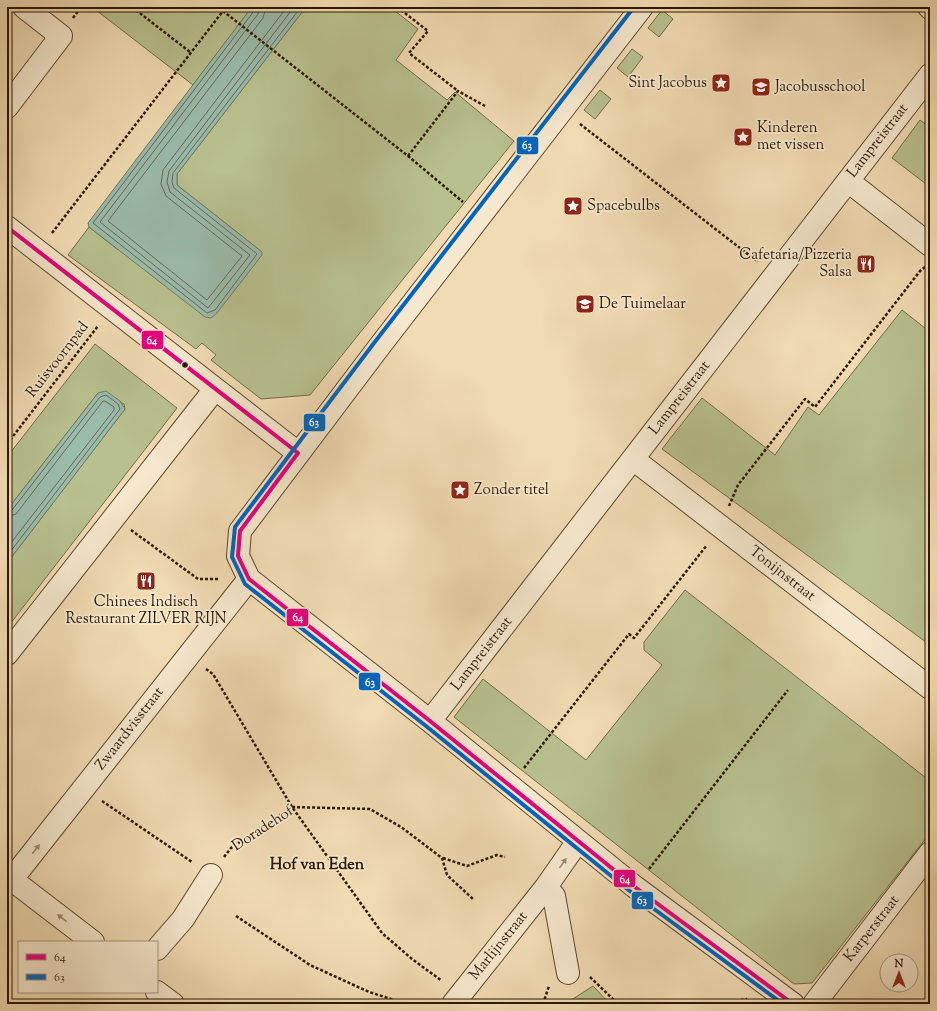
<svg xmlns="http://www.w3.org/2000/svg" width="937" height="1011" viewBox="0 0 937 1011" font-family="'Sorts Mill Goudy',serif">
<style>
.green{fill:#b8c08e;stroke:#726c48}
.water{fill:#9bbbab;stroke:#6e7a68}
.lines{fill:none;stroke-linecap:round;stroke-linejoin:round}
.shore{stroke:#636a57;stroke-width:1}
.street-casing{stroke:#5c492f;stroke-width:24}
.path{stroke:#2b1803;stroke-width:2.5;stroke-dasharray:3 2;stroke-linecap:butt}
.street{stroke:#f6e8ce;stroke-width:22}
.bus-1-casing{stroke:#f6e8ce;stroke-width:7}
.bus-2-casing{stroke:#f6e8ce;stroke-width:7}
.bus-1{stroke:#e5007d;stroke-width:4}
.bus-2{stroke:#0065bd;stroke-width:4}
.oneway{fill:#9b8a73}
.bus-dot{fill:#2b1803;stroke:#f6e8ce;stroke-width:1.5}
.labels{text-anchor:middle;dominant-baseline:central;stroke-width:3.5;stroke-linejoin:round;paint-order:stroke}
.poi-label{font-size:15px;fill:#2b1803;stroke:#f6e8ce;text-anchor:start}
.street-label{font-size:15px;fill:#2b1803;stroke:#f6e8ce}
.neighbourhood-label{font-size:16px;font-weight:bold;fill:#2b1803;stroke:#f6e8ce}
.line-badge{stroke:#f6e8ce;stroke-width:1.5}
.badge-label{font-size:11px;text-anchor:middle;font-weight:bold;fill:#fff}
</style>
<rect width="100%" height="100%" fill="#f1dbb3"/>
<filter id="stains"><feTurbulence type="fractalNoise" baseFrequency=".005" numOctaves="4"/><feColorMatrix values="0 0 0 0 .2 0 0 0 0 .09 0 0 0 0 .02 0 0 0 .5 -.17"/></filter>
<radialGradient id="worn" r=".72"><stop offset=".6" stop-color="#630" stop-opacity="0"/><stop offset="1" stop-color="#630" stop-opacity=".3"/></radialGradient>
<path class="green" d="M92 7H252L193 85Z
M306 7H390L418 29 396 60 447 100 455 92 514 141 310 395 261 399 211 360 216 355 202 343 196 349 68 255 89 227 117 249 262 252 177 185V174Z
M662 10 673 19 659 37 648 28Z
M632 49 643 57 628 77 617 68Z
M600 90 611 99 595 119 584 110Z
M920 120 930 128V187L892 158Z
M902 310 930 332V645L662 449 702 398 775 455 808 407 819 415Z
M95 344 177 408 7 628V563L125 409 124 404 98 393 7 510V457Z
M685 590 930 781V833L812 983 794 984 454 717 483 679 586 760 662 665 644 650V642Z
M593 986 610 1004H565Z"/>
<path class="water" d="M252 7H306L177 174V185L262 252V255L217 313 211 318 205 317 89 227 88 223Z
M106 391 120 401 125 409 7 563V510L98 393Z"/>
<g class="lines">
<path class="shore" d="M255 7 254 11 93 223 207 313 215 310 257 254 174 188 172 182 173 173 301 7
M260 7 258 14 100 222 208 308 250 255 170 192 167 182 169 171 294 7
M266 7 263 18 108 221 207 300 242 256 166 196 161 184 163 170 287 7
M7 512 12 510 100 397 106 395 118 404 120 409 7 556
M7 517 16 514 103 401H105L114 407V410L7 548"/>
<defs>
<path id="street" d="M642 7 379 347 240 531 238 556 249 579 430 721 635 887 793 1004
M929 7 930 8
M7 107 61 36 24 7
M848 181 930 245
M7 227 298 453
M633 459 930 688
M7 654 215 389
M430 721 930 75
M7 876 93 942
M12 879 249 579
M546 887 554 896 568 973
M157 949 183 919 211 875
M157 992 173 1004
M453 1004 546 887 578 841
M814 1004 930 853"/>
</defs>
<use href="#street" class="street-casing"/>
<path class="path" d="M132 7 190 52
M397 7 428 31 409 53 458 91
M73 18 81 7
M580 124 758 262
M408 156 458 91 485 106
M52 233 223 11 408 156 463 202
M7 444 98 326
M729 506 738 485 805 399 815 407 920 271 925 267
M131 530 198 579H220
M206 669 213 674 292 807 382 933 412 959 442 981
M524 768 629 634 634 638 707 545
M102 801 192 862
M224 857 231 848 292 807 370 809 401 827 442 858 447 875 473 899
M443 858 467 866 497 855 505 857
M649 869 788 690
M236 916 310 965 369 992 407 1004
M590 977 618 1004
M543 1004 549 986
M716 1004 747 999"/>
<use href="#street" class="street"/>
<defs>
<path id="bus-1" d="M7 227 298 453
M298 453 240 531 238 556 249 579 430 721 635 887 793 1004"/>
<path id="bus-2" d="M634 7 374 343 235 527 232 557 245 584 426 726 631 892 783 1004"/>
</defs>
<use href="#bus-1" class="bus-1-casing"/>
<use href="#bus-2" class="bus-2-casing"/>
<use href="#bus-1" class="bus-1"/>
<use href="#bus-2" class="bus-2"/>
</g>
<defs><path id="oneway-solid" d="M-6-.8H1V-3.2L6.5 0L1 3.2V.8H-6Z"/></defs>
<g class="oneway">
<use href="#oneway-solid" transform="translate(36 849) rotate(-52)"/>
<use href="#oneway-solid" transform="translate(563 863) rotate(-55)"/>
<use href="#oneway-solid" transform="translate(62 918) rotate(-142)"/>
</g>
<defs>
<symbol id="sight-square" viewBox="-11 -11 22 22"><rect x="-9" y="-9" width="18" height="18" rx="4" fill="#8f2418" stroke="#f6e8ce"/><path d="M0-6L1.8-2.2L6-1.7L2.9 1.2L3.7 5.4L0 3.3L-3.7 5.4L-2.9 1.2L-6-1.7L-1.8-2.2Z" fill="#fff"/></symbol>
<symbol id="school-square" viewBox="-11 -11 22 22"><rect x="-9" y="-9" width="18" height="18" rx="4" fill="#8f2418" stroke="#f6e8ce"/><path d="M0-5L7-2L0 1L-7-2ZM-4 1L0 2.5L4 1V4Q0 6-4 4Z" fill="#fff"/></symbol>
<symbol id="restaurant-square" viewBox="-11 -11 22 22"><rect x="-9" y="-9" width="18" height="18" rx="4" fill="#8f2418" stroke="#f6e8ce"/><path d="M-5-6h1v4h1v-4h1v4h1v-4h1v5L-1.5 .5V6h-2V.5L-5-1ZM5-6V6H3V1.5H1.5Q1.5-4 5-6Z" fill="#fff"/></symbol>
</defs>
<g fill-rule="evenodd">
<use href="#sight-square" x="710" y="72" width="22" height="22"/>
<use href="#school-square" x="750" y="76" width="22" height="22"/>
<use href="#sight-square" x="732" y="126" width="22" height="22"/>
<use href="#sight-square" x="562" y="195" width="22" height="22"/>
<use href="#restaurant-square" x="855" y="253" width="22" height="22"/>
<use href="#school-square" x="574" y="293" width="22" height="22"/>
<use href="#sight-square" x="449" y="479" width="22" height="22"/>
<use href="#restaurant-square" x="135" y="570" width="22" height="22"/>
</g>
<circle class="bus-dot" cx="185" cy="365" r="3.5"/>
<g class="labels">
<g class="poi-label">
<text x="707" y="83" text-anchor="end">Sint Jacobus</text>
<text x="775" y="87">Jacobusschool</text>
<text x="757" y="128">Kinderen<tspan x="757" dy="17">met vissen</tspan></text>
<text x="587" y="206">Spacebulbs</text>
<text x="852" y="255" text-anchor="end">Cafetaria/Pizzeria<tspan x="852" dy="17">Salsa</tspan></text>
<text x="599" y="304">De Tuimelaar</text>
<text x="474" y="490">Zonder titel</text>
<text x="146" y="602" text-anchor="middle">Chinees Indisch<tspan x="146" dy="17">Restaurant ZILVER RIJN</tspan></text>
</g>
<g class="street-label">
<text transform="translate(878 141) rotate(-52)">Lampreistraat</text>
<text transform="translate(58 360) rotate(-52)">Ruisvoornpad</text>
<text transform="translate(680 398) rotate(-52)">Lampreistraat</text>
<text transform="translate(782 574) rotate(38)">Tonijnstraat</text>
<text transform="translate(482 654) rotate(-52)">Lampreistraat</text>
<text transform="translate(130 729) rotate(-52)">Zwaardvisstraat</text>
<text transform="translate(263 829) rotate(-33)">Doradehof</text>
<text transform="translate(872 929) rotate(-52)">Karperstraat</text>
<text transform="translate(499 946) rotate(-51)">Marlijnstraat</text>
</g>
<g class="neighbourhood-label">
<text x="317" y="865">Hof van Eden</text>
</g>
</g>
<g class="line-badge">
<rect x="516" y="136" width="23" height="19" rx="4" fill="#0065bd"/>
<rect x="141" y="330" width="23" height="20" rx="4" fill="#e5007d"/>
<rect x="303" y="413" width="23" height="19" rx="4" fill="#0065bd"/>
<rect x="286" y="608" width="23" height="19" rx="4" fill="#e5007d"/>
<rect x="358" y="672" width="23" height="19" rx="4" fill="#0065bd"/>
<rect x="613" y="869" width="23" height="19" rx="4" fill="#e5007d"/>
<rect x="631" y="891" width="23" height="19" rx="4" fill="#0065bd"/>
</g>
<g class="badge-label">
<text x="527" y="149">63</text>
<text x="152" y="344">64</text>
<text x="314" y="426">63</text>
<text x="298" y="621">64</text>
<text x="370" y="686">63</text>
<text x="625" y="883">64</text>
<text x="642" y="904">63</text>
</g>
<rect width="937" height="1011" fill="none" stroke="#f1dbb3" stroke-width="24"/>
<rect x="8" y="8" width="921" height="995" fill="none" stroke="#2b1803" stroke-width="2"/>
<rect x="12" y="12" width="913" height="987" fill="none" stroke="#2b1803"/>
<rect x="18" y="941" width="140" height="52" fill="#f6e8ce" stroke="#a5957d"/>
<rect x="26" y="954" width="20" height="6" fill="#e5007d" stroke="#a5957d"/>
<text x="54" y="961" font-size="12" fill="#2b1803">64</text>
<rect x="26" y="974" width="20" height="6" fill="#0065bd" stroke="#a5957d"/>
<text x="54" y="981" font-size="12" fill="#2b1803">63</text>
<g transform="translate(899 973)"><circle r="19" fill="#f6e8ce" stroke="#a5957d"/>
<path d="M0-3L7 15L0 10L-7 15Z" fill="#8f2418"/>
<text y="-6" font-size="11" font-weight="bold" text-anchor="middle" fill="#2b1803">N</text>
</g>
<rect width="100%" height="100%" filter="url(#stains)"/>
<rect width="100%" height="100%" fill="url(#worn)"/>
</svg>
